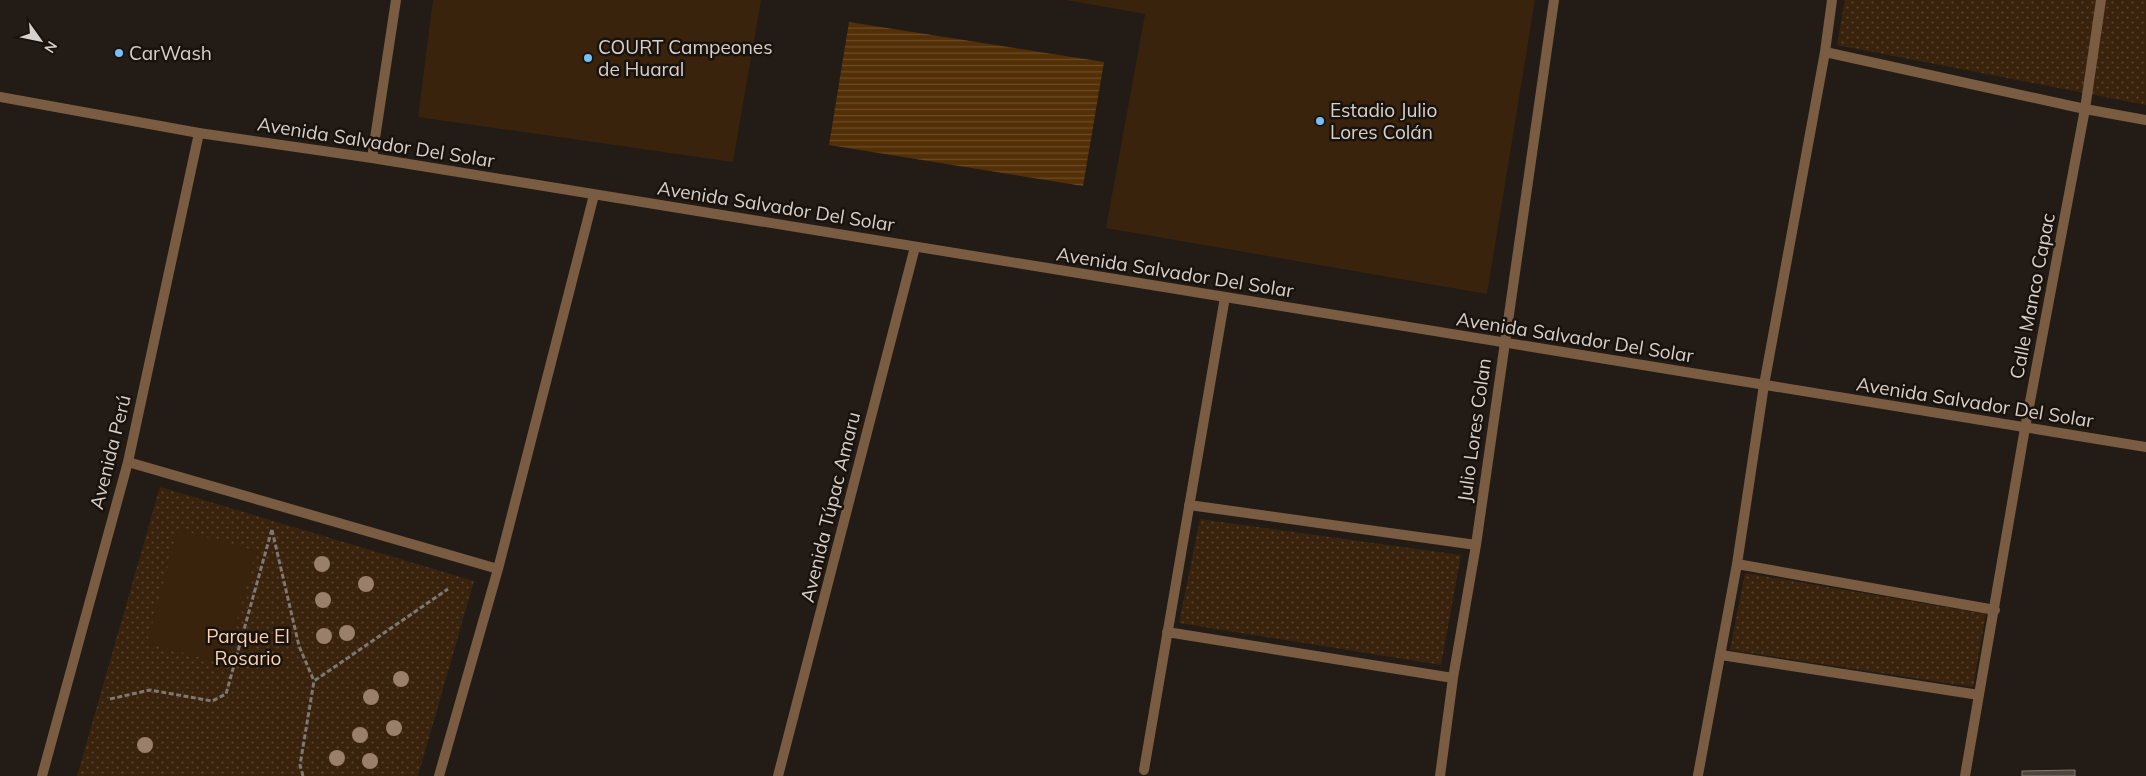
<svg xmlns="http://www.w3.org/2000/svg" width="2146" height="776" viewBox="0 0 2146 776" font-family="Mulish,sans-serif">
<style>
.park{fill:url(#park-dots)}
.garden{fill:#39230d}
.water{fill:url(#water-rules)}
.building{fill:#4e453d;stroke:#847a72}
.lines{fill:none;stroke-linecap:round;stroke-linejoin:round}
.path{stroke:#7e7772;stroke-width:3;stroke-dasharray:5 2.5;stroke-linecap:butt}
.minor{stroke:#795c41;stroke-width:10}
.tertiary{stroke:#795c41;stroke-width:10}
.tree{fill:#98806b}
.poi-dot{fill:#77bff7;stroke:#1a120c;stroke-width:2}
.labels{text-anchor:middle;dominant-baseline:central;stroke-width:5;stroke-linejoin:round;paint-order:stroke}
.poi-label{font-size:19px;fill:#d7d1cd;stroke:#1a120c;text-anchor:start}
.street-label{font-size:19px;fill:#d7d1cd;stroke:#1a120c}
.park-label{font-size:19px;fill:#f8d2b1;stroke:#1a120c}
</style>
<defs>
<pattern id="park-dots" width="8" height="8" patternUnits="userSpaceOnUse" patternTransform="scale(1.25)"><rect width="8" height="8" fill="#39230d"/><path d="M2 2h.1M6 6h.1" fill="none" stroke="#55422f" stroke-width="1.8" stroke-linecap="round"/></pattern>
<pattern id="water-rules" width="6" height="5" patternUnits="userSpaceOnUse" patternTransform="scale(1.25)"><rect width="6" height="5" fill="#532f06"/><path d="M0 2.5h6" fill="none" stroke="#6b4c29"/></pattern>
</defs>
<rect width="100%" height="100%" fill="#231b15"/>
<path class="park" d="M1845 0H2146V105L1837 45Z
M160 487 474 581 418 776H77Z
M1200 519 1461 555 1441 665 1179 623Z
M1745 573 1986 614 1973 687 1730 650Z"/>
<path class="garden" d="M433 0H761L733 162 418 117Z
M1066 0H1535L1487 294 1106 228 1145 14Z
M178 529 256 551 225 664 147 643Z"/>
<path class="water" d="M849 22 1104 62 1083 186 829 145Z"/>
<path class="building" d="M2075 770V776H2022V771Z"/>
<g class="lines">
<path class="path" d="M272 530 299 646 314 681
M110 699 150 690 212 701 226 694 272 529
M303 776 300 765 314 681 448 589"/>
<path class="minor" d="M1825 52 2085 109 2146 120
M372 158 396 0
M128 462 498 569
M1189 505 1476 545
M1737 564 1995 610
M1167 632 1453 678
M1721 655 1979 695
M1144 770 1225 297
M1698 775 1737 564 1764 385 1825 52 1832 0
M42 776 128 462 199 133
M439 776 498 569 594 195
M778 776 915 247
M1440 776 1453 678 1476 545 1554 0
M1965 776 2025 428 2085 109 2101 0"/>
<path class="tertiary" d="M0 97 199 133 372 158 2146 447"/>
</g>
<g class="tree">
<circle cx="322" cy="564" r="8"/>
<circle cx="366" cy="584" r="8"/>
<circle cx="323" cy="600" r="8"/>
<circle cx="347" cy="633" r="8"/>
<circle cx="324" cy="636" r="8"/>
<circle cx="401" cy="679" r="8"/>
<circle cx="371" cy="697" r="8"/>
<circle cx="394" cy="728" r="8"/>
<circle cx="360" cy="735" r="8"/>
<circle cx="145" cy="745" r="8"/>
<circle cx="337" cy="758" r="8"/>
<circle cx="370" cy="761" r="8"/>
</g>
<g class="poi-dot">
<circle cx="119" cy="53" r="5"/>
<circle cx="588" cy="58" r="5"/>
<circle cx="1320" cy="121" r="5"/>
</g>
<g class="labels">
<g class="poi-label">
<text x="598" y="47">COURT Campeones<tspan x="598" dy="22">de Huaral</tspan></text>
<text x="129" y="53">CarWash</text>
<text x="1330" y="110">Estadio Julio<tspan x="1330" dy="22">Lores Colán</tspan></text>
</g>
<g class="street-label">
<text transform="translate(376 142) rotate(9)">Avenida Salvador Del Solar</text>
<text transform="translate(776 206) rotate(9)">Avenida Salvador Del Solar</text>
<text transform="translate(1175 272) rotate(9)">Avenida Salvador Del Solar</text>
<text transform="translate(2032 296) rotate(-79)">Calle Manco Capac</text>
<text transform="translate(1575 337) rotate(9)">Avenida Salvador Del Solar</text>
<text transform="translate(1975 402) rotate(9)">Avenida Salvador Del Solar</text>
<text transform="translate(1474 430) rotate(-82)">Julio Lores Colan</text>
<text transform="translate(110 452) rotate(-76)">Avenida Perú</text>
<text transform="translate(830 507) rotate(-76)">Avenida Túpac Amaru</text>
</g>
<g class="park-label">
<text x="248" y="636">Parque El<tspan x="248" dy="22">Rosario</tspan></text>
</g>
</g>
<g transform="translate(40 40) rotate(123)" stroke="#1a120c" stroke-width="4" paint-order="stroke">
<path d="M0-4L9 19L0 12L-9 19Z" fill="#d7d1cd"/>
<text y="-8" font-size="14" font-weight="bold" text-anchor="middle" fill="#d7d1cd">N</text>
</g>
</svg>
